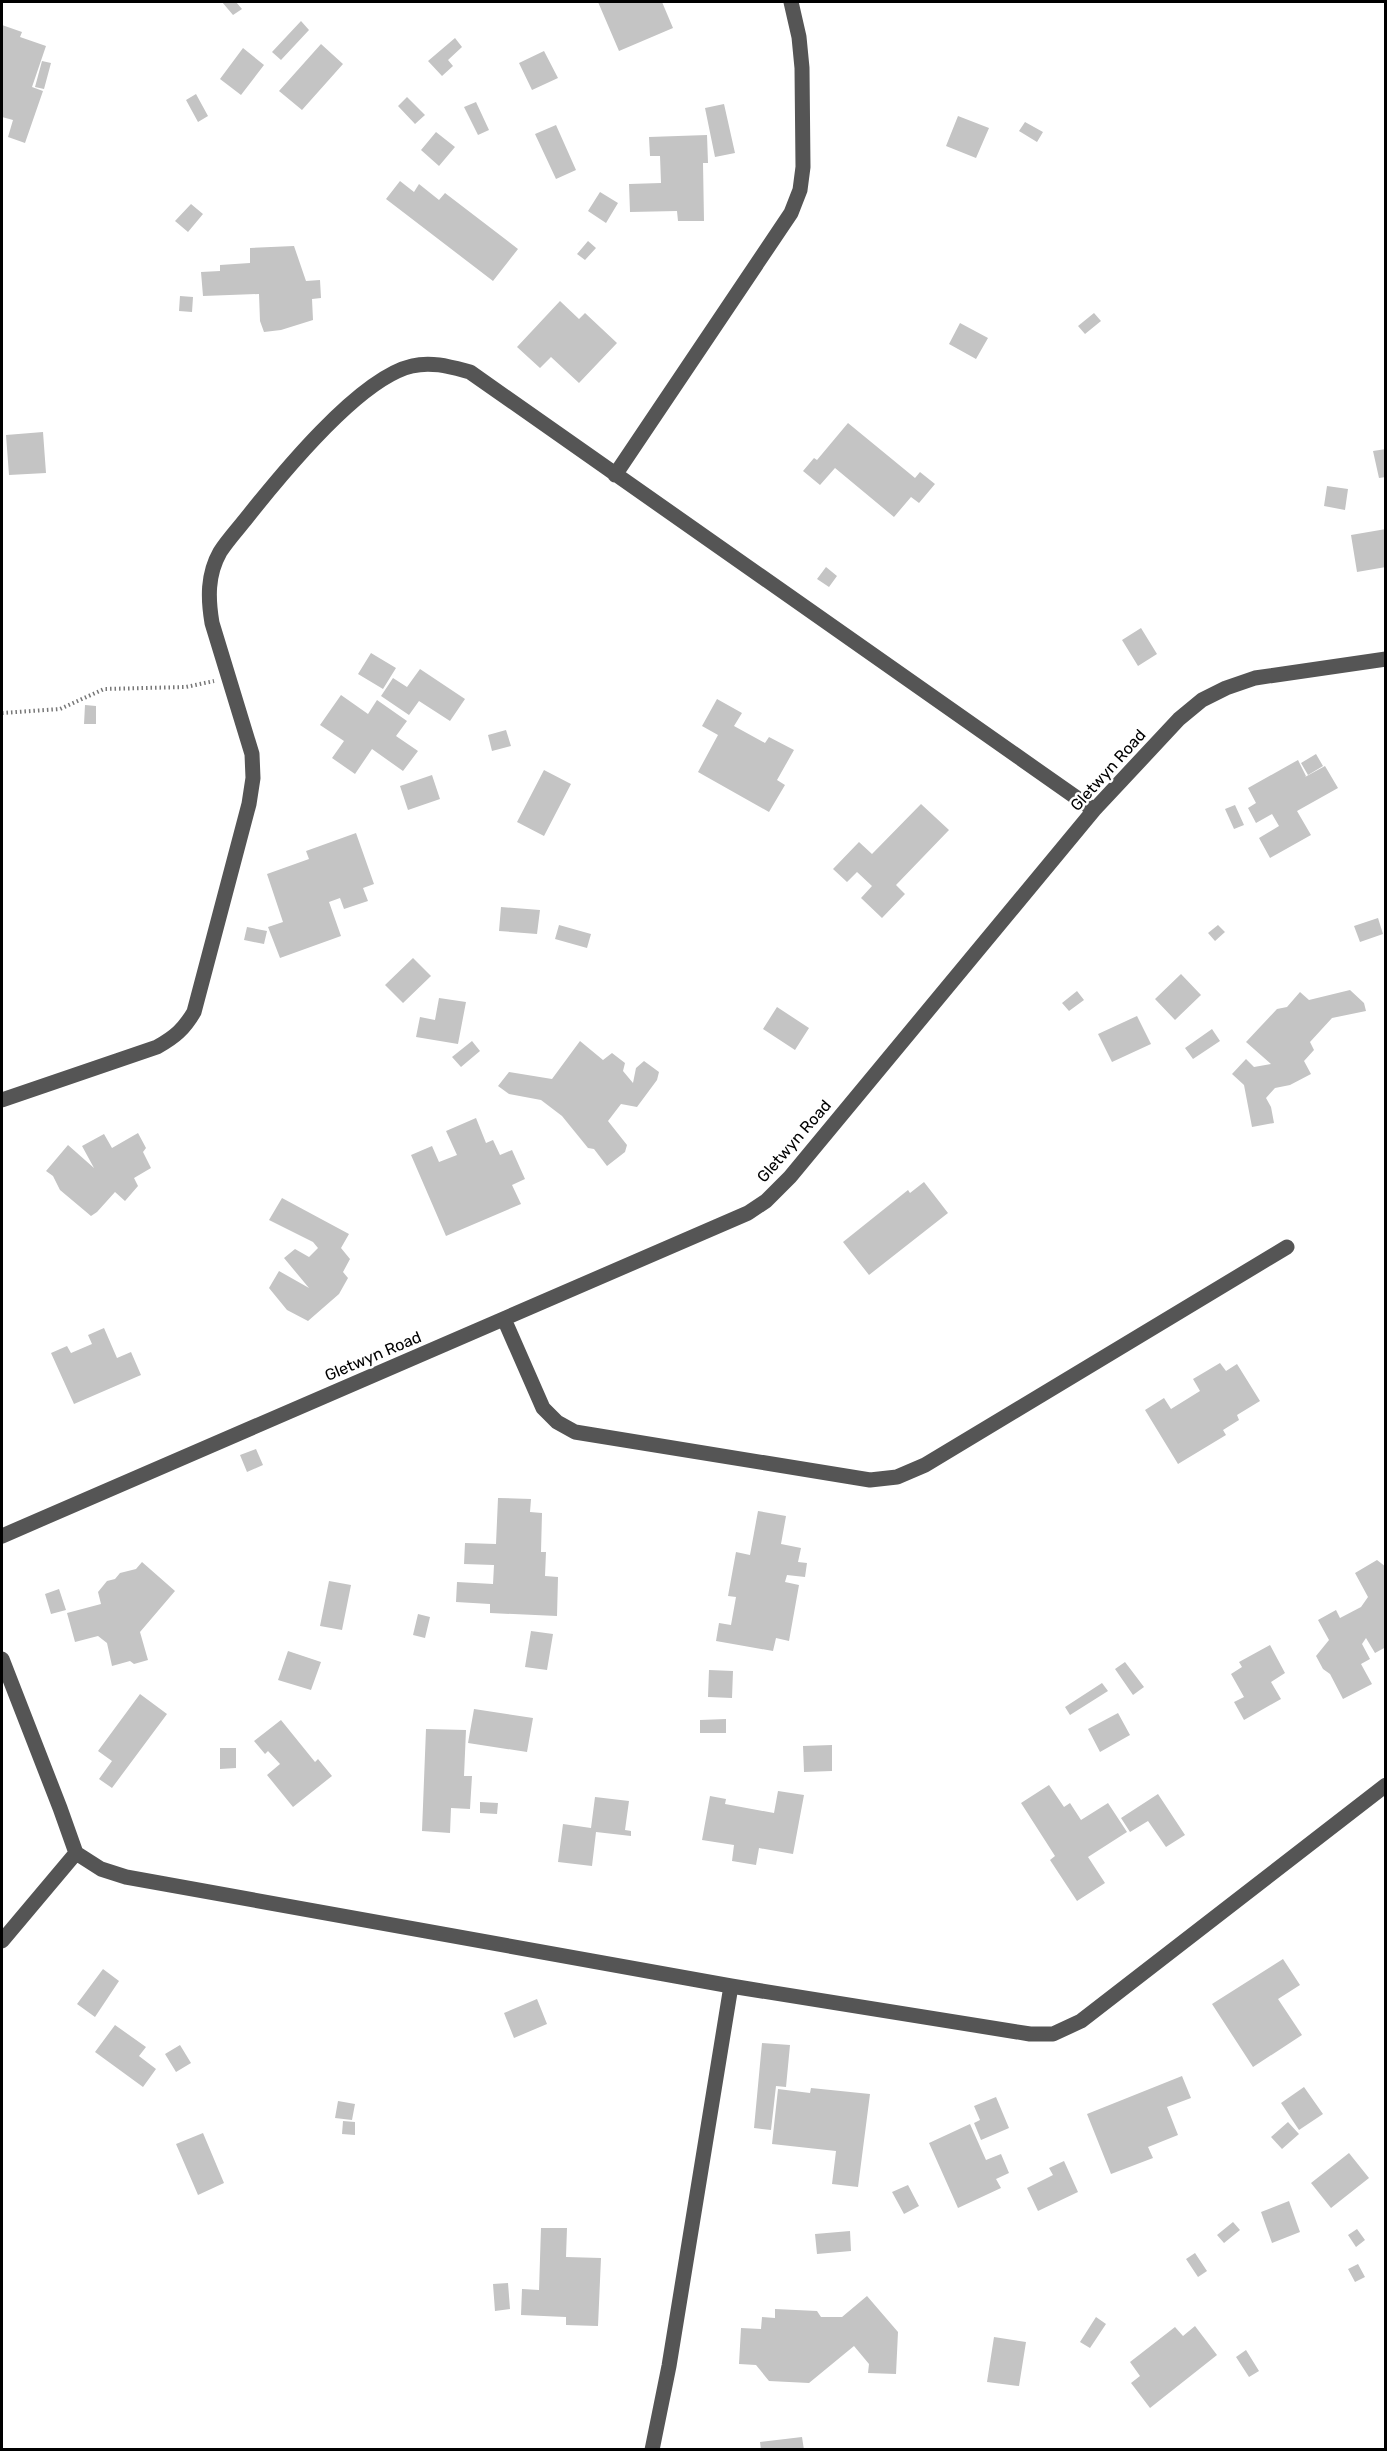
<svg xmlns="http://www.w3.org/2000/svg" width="1387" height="2451" viewBox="0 0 1387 2451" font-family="Rubik,sans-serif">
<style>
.building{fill:#c4c4c4}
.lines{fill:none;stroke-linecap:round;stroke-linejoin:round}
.path{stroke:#777;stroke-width:4;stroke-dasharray:1.5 3;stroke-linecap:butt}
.minor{stroke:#555;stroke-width:15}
.labels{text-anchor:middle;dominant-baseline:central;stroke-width:5;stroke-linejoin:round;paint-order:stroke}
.street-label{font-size:16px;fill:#000;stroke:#fff}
</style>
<rect width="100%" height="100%" fill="#fff"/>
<path class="building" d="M222 2H236L242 9 233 15Z
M598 2H662L673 28 619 51Z
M301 21 309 30 281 60 272 52Z
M2 25 22 32 20 37 46 46 32 87 43 91 25 143 8 137 13 120 2 117Z
M455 38 462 47 448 60 453 66 442 76 428 61Z
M321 44 343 64 302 110 279 91Z
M243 48 264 65 241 95 220 79Z
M544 51 558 78 532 90 519 63Z
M42 61 51 63 44 89 35 87Z
M196 94 208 116 198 122 186 100Z
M407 97 425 115 415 124 398 106Z
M476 102 489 130 478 135 464 107Z
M724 104 735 153 715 157 705 108Z
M958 116 989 128 976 158 946 146Z
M1025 122 1043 132 1037 142 1019 131Z
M556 125 576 170 556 179 535 134Z
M436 132 455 147 439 166 421 150Z
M707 135 708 163H703L704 221H678L677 211 630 212 629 184 661 183 660 156H650L649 137Z
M400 181 414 192 419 184 439 200 445 193 518 249 493 281 386 199Z
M600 192 618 203 606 223 588 211Z
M191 204 203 214 188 232 175 221Z
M588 241 596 248 585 260 577 254Z
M294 246 306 281 320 280 321 298 312 299 313 320 281 330 264 332 260 321 259 294 203 296 201 272 220 271V265L250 263V248Z
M180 296 193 297 192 312 179 311Z
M560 301 579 319 585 313 617 343 579 383 551 357 540 368 517 347Z
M1094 313 1101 321 1085 334 1078 326Z
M960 323 988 338 976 359 949 344Z
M848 423 915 478 920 472 935 484 919 503 911 497 894 517 835 468 820 485 803 471 814 458 817 460Z
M43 432 46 473 9 475 6 435Z
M1386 449V477L1379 478 1373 451Z
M1327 486 1348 489 1345 510 1324 506Z
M1386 529V567L1357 572 1351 535Z
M826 567 837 576 829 587 817 579Z
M1141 628 1157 654 1138 666 1122 640Z
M371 653 396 668 383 689 358 674Z
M420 669 465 699 450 721 419 701 409 715 381 696 393 678 407 687Z
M341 695 368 714 377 700 407 721 396 736 418 751 403 771 372 749 355 774 332 758 344 741 320 725Z
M717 699 742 713 734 726 765 743 769 737 794 750 777 780 785 785 769 812 698 772 718 735 702 726Z
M85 705 96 706V724H84Z
M506 730 511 746 492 751 488 735Z
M1316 754 1323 766 1308 775 1301 763Z
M1298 760 1306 776 1305 777 1325 766 1338 788 1297 811 1311 835 1270 858 1259 838 1279 826 1272 814 1256 823 1248 808 1256 803 1248 788Z
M544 770 571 784 544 836 517 822Z
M432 775 440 799 408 810 400 786Z
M921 804 949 830 896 885 905 894 882 918 861 898 872 886 857 872 847 882 833 869 859 842 872 854Z
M1235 805 1244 825 1234 829 1225 809Z
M356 833 374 884 363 888 368 901 344 909 340 898 329 902 341 936 280 958 268 927 283 922 267 874 309 859 306 851Z
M501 907 540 910 537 934 499 931Z
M1378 918 1383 934 1360 942 1354 926Z
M559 925 591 934 587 948 555 939Z
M1218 925 1225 932 1215 941 1208 933Z
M247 927 267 931 264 944 244 940Z
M413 958 431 976 403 1003 385 985Z
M1181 974 1201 995 1175 1020 1155 999Z
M1350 990 1364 1003 1366 1011 1332 1018 1310 1042 1314 1050 1304 1061 1311 1074 1290 1085 1275 1088 1266 1098 1271 1107 1274 1123 1252 1127 1244 1085 1232 1074 1246 1059 1254 1067 1271 1064 1246 1042 1277 1009 1287 1007 1300 992 1309 1000Z
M1077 991 1084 1000 1069 1011 1062 1003Z
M439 998 466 1002 458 1044 416 1037 420 1017 435 1020Z
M777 1007 809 1028 795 1050 763 1029Z
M1137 1016 1151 1044 1112 1062 1098 1034Z
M1212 1029 1220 1041 1193 1059 1185 1048Z
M472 1041 480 1051 461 1067 452 1057Z
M580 1041 603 1060 612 1053 625 1063 623 1071 633 1083 636 1068 644 1061 659 1072 657 1080 637 1107 621 1104 608 1121 627 1145 625 1152 607 1166 594 1149 588 1148 562 1116 541 1100 509 1094 498 1086 509 1072 552 1079Z
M476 1118 486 1143 493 1140 500 1155 512 1150 525 1179 512 1185 521 1204 446 1236 411 1155 432 1146 439 1162 457 1155 446 1131Z
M138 1133 146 1148 143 1152 151 1168 134 1178 138 1186 125 1201 115 1192 97 1212 91 1216 60 1190 53 1176 46 1171 68 1145 94 1168 82 1146 104 1134 112 1148Z
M924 1182 948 1213 869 1275 843 1242 908 1190 910 1193Z
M282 1198 349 1234 341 1248 350 1259 343 1272 348 1278 339 1294 308 1321 287 1310 269 1288 279 1271 309 1288 284 1258 295 1249 309 1257 318 1248 313 1242 269 1220Z
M104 1328 117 1358 131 1352 141 1375 74 1404 51 1353 67 1346 71 1353 92 1344 88 1335Z
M1220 1363 1226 1371 1237 1364 1260 1401 1237 1415 1239 1420 1223 1430 1226 1435 1178 1464 1145 1410 1164 1398 1171 1409 1200 1391 1193 1379Z
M256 1449 263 1465 247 1472 240 1455Z
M498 1498 531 1499 530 1512 542 1513 541 1552H546L545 1576 558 1577 557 1616 490 1613V1604L456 1602 457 1582 493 1584 494 1565 464 1564 465 1543 496 1544Z
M758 1511 786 1516 781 1544 801 1548 798 1562 807 1563 805 1577 787 1575 785 1582 799 1585 789 1641 776 1638 773 1651 716 1641 719 1623 731 1625 736 1597 728 1596 736 1552 750 1555Z
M1377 1560 1386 1567V1647L1375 1653 1366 1638 1362 1644 1370 1659 1361 1664 1372 1684 1343 1699 1330 1674 1323 1669 1316 1656 1329 1640 1318 1620 1336 1610 1340 1618 1361 1607 1368 1597 1355 1573Z
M142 1562 175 1591 140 1632 148 1660 134 1664 130 1661 112 1666 107 1643 98 1636 75 1642 67 1613 101 1604 98 1592 107 1581 115 1579 120 1573 136 1569Z
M329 1581 351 1585 342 1630 320 1626Z
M59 1589 66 1610 51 1614 45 1594Z
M418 1614 430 1617 425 1638 413 1635Z
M531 1631 553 1634 547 1670 525 1667Z
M1270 1645 1285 1673 1271 1682 1281 1699 1244 1720 1234 1702 1244 1697 1231 1674 1242 1667 1239 1662Z
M288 1651 321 1662 311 1690 278 1680Z
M1125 1662 1144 1687 1133 1695 1115 1669Z
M709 1670 733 1671 732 1698 708 1697Z
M1102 1683 1108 1691 1070 1715 1065 1707Z
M140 1694 167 1714 112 1788 99 1779 112 1761 98 1751Z
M474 1709 533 1718 527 1752 468 1743Z
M1118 1713 1130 1735 1100 1752 1088 1729Z
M726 1719V1733H700V1720Z
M281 1720 315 1762 318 1759 332 1776 293 1807 267 1775 280 1764 268 1751 265 1754 254 1741Z
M426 1729 466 1730 464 1776H472L470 1809 451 1808 450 1833 422 1831Z
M832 1745V1771L804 1772 803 1746Z
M220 1748H236V1768L220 1769Z
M1049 1785 1064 1807 1070 1803 1081 1820 1108 1803 1127 1832 1088 1857 1105 1883 1077 1901 1050 1860 1055 1856 1021 1803Z
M778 1791 804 1795 793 1854 759 1848 756 1865 732 1861 734 1845 702 1840 710 1796 726 1799 725 1804 774 1813Z
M1158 1794 1185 1835 1166 1847 1148 1821 1130 1832 1121 1818Z
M595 1797 629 1801 625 1830 631 1831V1836L596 1832 592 1866 558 1862 563 1824 591 1828Z
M480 1802 498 1803 497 1814 480 1813Z
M1283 1959 1300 1985 1278 1999 1302 2035 1253 2067 1212 2004Z
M103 1969 119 1981 95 2017 77 2004Z
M537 1999 547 2024 514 2038 504 2013Z
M115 2025 146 2047 139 2056 156 2069 143 2087 95 2052Z
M762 2043 790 2045 786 2087 776 2086 771 2130 754 2128Z
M180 2045 191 2063 176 2072 165 2054Z
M1182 2076 1191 2098 1167 2107 1178 2135 1148 2147 1153 2158 1111 2174 1087 2114Z
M1304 2087 1323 2114 1299 2130 1281 2103Z
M811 2088 870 2094 858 2187 832 2184 836 2151 772 2144 778 2089 810 2093Z
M996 2097 1009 2128 981 2140 974 2123 980 2120 974 2106Z
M338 2101 355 2104 352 2120 335 2118Z
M343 2121 355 2122V2135L342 2134Z
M1288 2122 1299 2134 1282 2149 1271 2137Z
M970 2124 986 2160 1001 2154 1009 2173 996 2179 1001 2188 958 2208 929 2143Z
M203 2133 224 2183 198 2195 176 2144Z
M1349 2153 1369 2178 1331 2208 1311 2183Z
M1064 2161 1078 2192 1038 2211 1027 2188 1053 2175 1049 2168Z
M908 2185 919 2206 904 2214 892 2192Z
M1289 2201 1300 2232 1272 2243 1261 2212Z
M1233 2222 1240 2230 1224 2243 1217 2235Z
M541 2228H567L566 2257 601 2258 598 2326 566 2325V2317L521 2315 522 2289 539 2290Z
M1357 2229 1365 2240 1356 2247 1348 2235Z
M850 2231 851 2251 817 2254 815 2234Z
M1195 2253 1207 2271 1198 2277 1186 2259Z
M1358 2264 1365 2277 1355 2282 1348 2269Z
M508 2283 510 2309 495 2311 493 2284Z
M867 2296 898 2332 896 2374 868 2373 869 2364 854 2346 809 2383 769 2381 756 2365 739 2364 741 2328 761 2329 762 2317 775 2318V2309L817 2311 821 2317H842Z
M1096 2317 1106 2324 1090 2348 1080 2342Z
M1195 2326 1217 2355 1150 2408 1131 2383 1140 2376 1130 2362 1175 2327 1183 2336Z
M994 2337 1026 2342 1019 2386 987 2382Z
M1246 2350 1259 2371 1249 2377 1236 2357Z
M802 2437 804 2450H761L760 2442Z"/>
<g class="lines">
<path class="path" d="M2 713 60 709 104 689 186 687 214 681"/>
<path class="minor" d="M615 475 791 213 800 190 803 167 802 68 799 37 791 2
M2 1100 157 1047C175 1037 184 1029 194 1012L249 804 253 778 252 754 212 623C208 599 207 575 220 552 227 541 237 530 245 520 279 477 359 378 412 366 432 361 451 367 470 372L1094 810
M504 1319 543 1408 557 1422 575 1432 870 1480 897 1477 925 1465 1287 1247
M2 1536 748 1213 766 1201 790 1177 1094 810 1179 719 1202 700 1226 688 1255 678 1386 659
M2 1659 60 1808 76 1853 101 1869 126 1877 731 1986 1030 2034H1053L1081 2021 1386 1785
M2 1941 76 1853
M652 2450 669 2366 731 1986"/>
</g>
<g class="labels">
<g class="street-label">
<text transform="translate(1108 770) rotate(-48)">Gletwyn Road</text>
<text transform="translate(794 1141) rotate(-49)">Gletwyn Road</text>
<text transform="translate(373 1356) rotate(-23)">Gletwyn Road</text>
</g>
</g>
<rect width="1387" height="2451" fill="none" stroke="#000000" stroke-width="6"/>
</svg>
